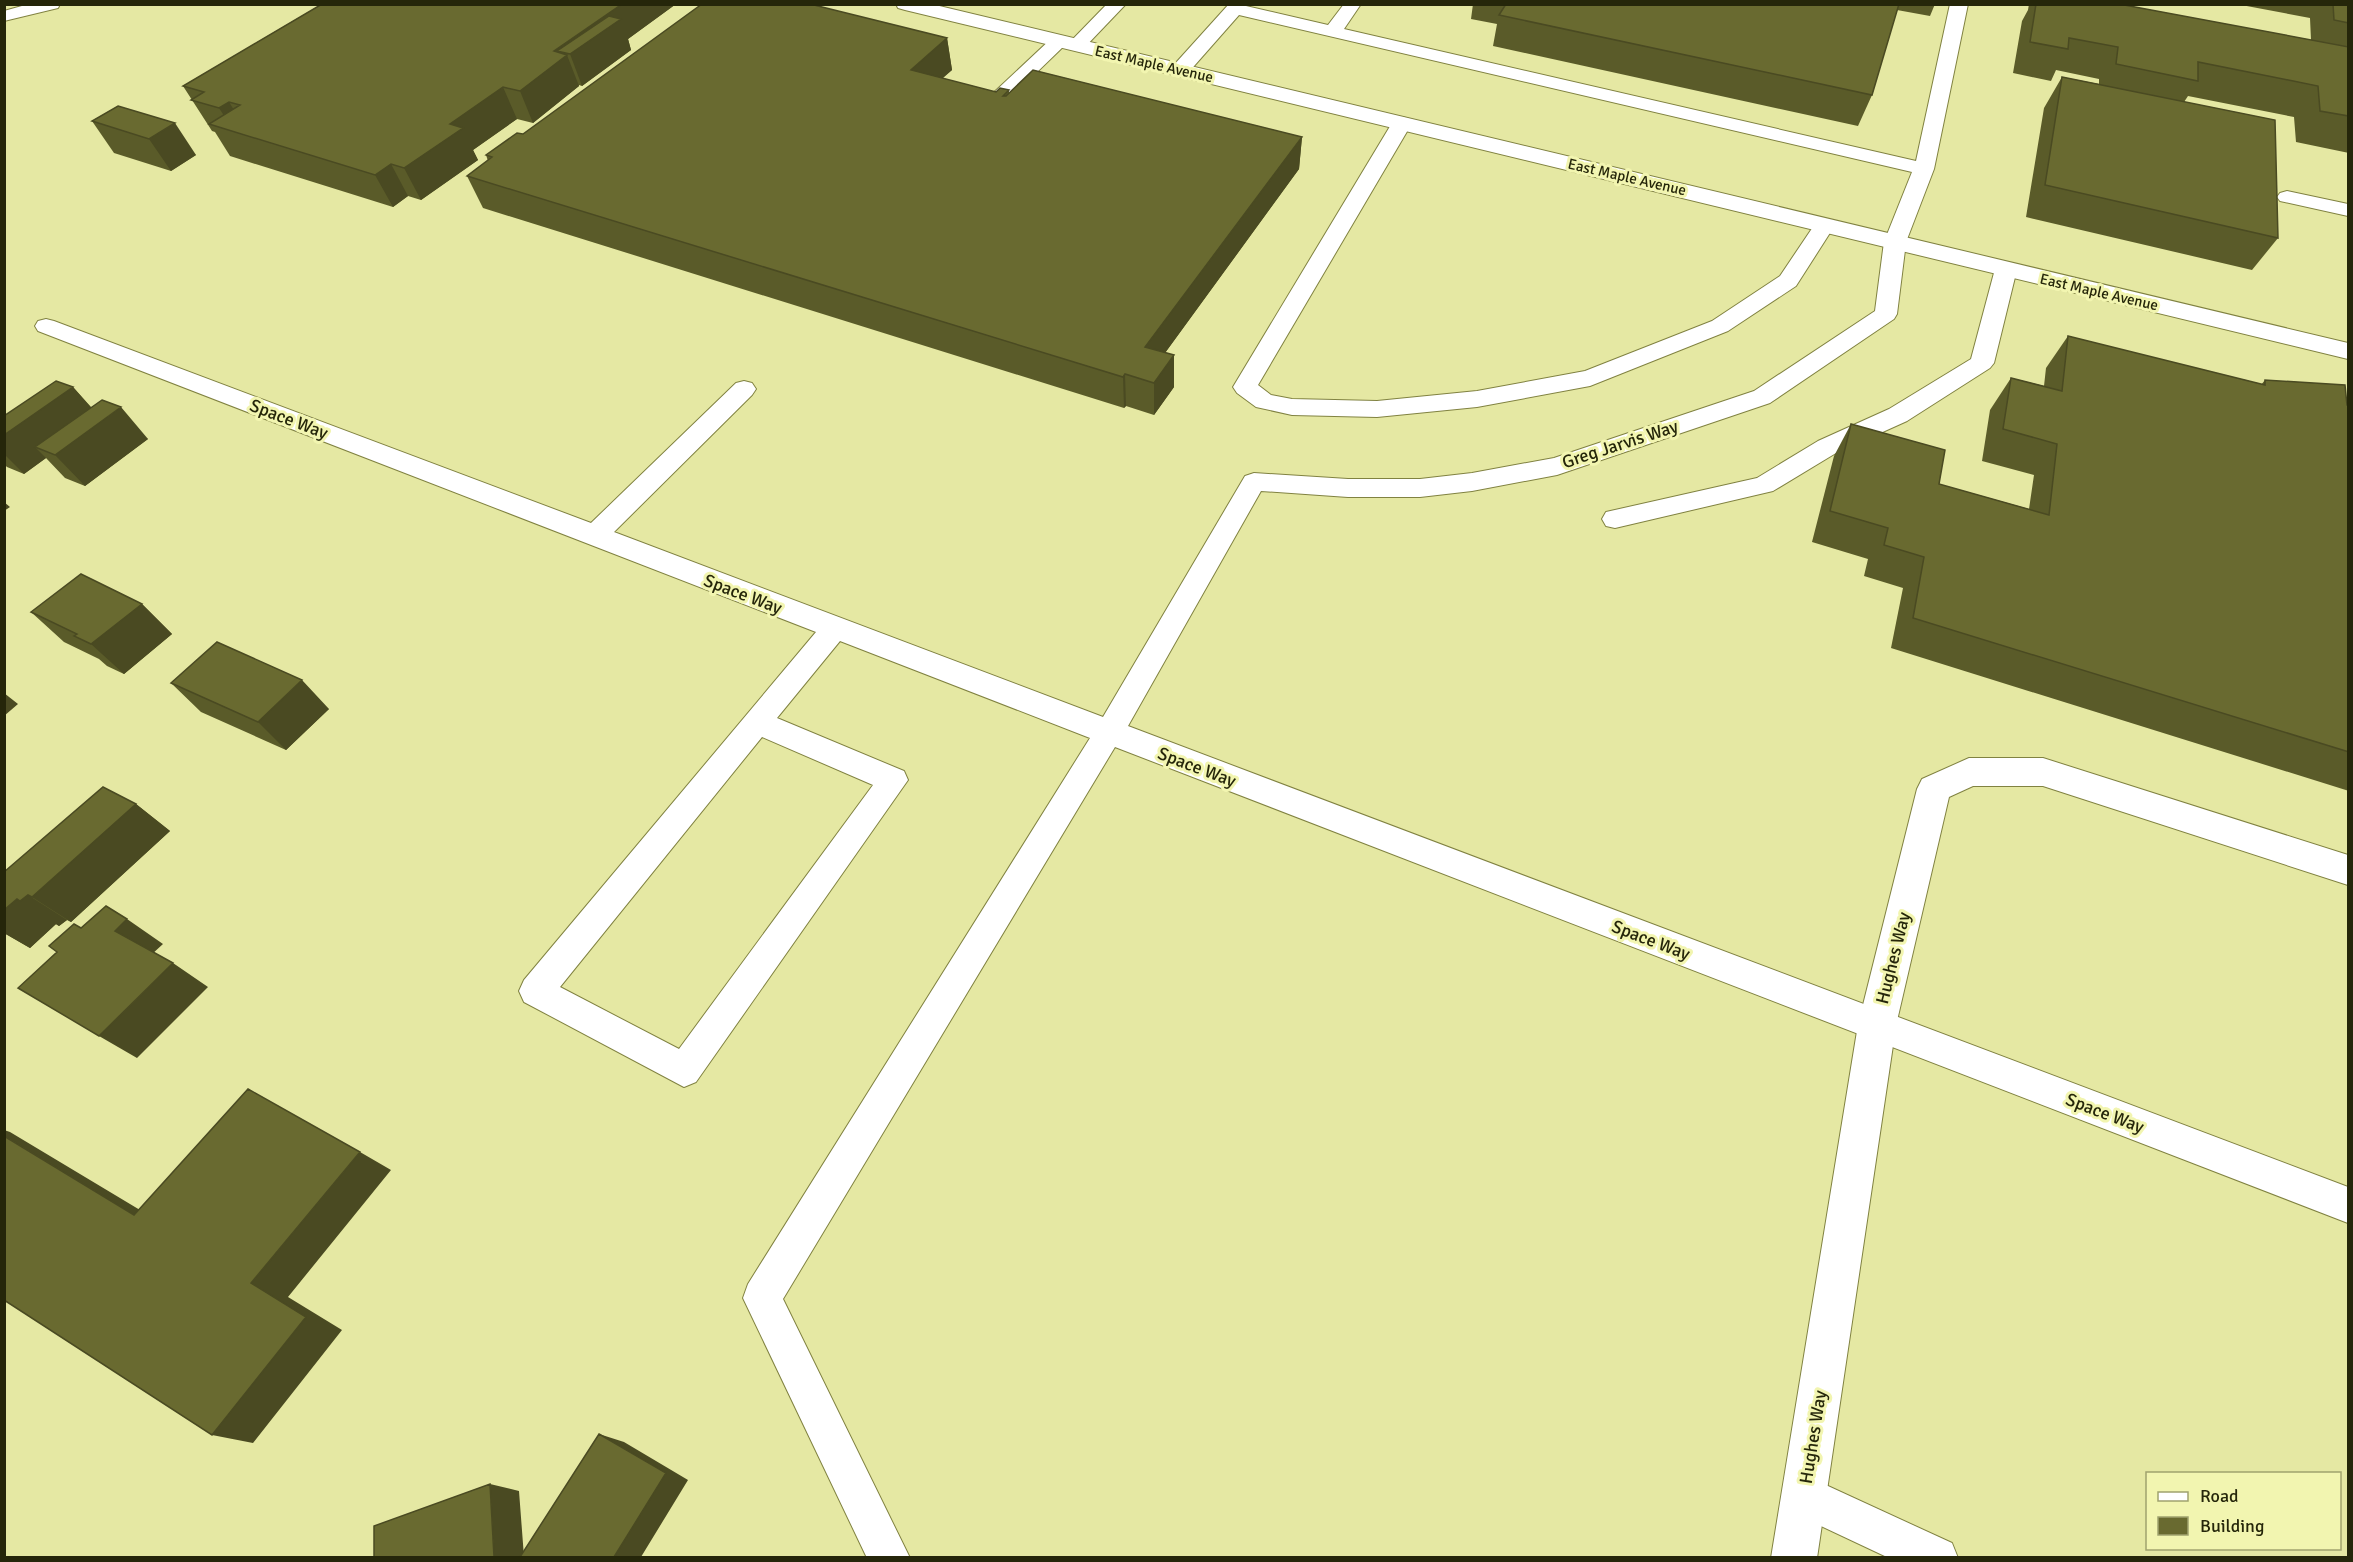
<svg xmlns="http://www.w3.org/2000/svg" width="2353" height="1562" viewBox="0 0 2353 1562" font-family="Signika,sans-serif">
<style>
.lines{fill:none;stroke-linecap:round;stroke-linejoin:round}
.lane-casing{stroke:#808241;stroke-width:2}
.street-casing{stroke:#808241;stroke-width:2}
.secondary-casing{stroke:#808241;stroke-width:2}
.lane{fill:#fff;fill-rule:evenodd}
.street{fill:#fff;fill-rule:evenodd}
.secondary{fill:#fff;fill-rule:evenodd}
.wall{fill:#5a5b29}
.shaded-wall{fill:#4a4a22}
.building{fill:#696a30;stroke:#4a4a22;stroke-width:1.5}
.labels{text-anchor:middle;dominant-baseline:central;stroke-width:6;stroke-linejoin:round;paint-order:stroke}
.far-street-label{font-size:15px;fill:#25260a;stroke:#f2f5b0}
.street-label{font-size:18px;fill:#25260a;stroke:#f2f5b0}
</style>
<rect width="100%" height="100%" fill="#e5e8a3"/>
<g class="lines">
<defs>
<path id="lane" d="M29 4H60L58 8 4 21V11Z
M1107 4H1126L1083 49H1071L1068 45 1071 41Z
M1229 4H1247L1246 6 1328 25 1344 4H1361L1344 29 1916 161 1950 4H1968L1934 169 1906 242 1897 314 1894 319 1770 403 1557 475 1472 491 1420 497H1348L1261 491 1128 726 2348 1187V1223L1115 747 783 1299 910 1558H867L743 1298 748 1284 1090 738 840 641 777 718 904 771 908 780 696 1082 684 1087 524 1002 519 991 524 980 816 632 38 331 35 326 38 321 46 319 54 321 591 523 736 383 744 381 752 383 756 389 752 395 614 532 1103 717 1245 476 1254 473 1348 479H1420L1472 473 1554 458 1754 391 1875 311 1884 242 1912 172 1239 15 1187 74H1173L1171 70 1173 66ZM762 737 873 785 679 1049 560 987Z
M1059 36 1065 37 1068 41 1065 45 1003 105H989L986 101 989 97 1053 37Z
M1402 117 1409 119 1412 123 1258 385 1271 395 1292 399 1377 401 1477 391 1585 371 1712 321 1780 276 1817 221 1824 219 1831 221 1835 225 1796 286 1728 331 1590 386 1477 407 1377 417 1292 415 1256 407 1237 393 1233 387 1392 123 1395 119Z
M2287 191 2348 204V216L2280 201 2277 197 2280 193Z
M2006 262 2014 264 2017 269 1994 363 1990 368 1907 421 1836 453 1773 491 1615 528 1606 526 1602 519 1606 512 1757 478 1818 441 1889 409 1971 359 1995 269 1998 264Z
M1804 1475 1952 1543 1958 1558H1889L1789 1511 1783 1496 1789 1481Z"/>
<path id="street" d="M1969 758H2043L2348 855V885L2043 786H1973L1949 797 1896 1025 1817 1558H1771L1858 1025 1917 789 1922 779Z"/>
<path id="secondary" d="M896 4H931L2348 343V359L905 10 898 8Z"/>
</defs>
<use href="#lane" class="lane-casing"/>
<use href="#street" class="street-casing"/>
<use href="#secondary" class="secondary-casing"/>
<use href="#lane" class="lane"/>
<use href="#street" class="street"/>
<use href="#secondary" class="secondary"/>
</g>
<path class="wall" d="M322 4H676L628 39 631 50 582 86 579 85V86L533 123 517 119 473 150 478 160 421 200 408 196 393 207 230 156 215 132 212 131 183 86Z
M1473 4H1935L1930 16 1897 10 1872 95 1858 126 1493 46 1497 24 1471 19Z
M2029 4H2119L2311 40 2310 18 2236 4H2349V153L2296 142 2294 117 2188 96 2184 102 2278 238 2252 270 2026 217 2044 108 2062 77 2099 84V79L2056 70 2051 81 2013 73 2022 21 2028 10Z
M947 38 952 70 942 78 996 92 1009 90V94L1302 137 1299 169 1165 353 1174 387 1154 415 1126 406 1124 408 483 208 467 176 488 161 486 155 523 134Z
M118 106 196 155 171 171 114 153 92 121Z
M2068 336 2261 385 2265 380 2349 406V791L1891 648 1903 588 1864 576 1868 559 1812 542 1834 456 1851 424 1939 484 2029 509 2034 475 1982 461 1990 410 2011 378 2044 386 2046 368Z
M73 387 91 407 148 439 85 486 65 478 46 458 24 474 7 467 4 464V416Z
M142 604 172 634 124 674 107 666 99 659 64 642 31 612Z
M171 683 329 709 286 750 201 712Z
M136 804 170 831 71 922 67 920 59 926 56 924 30 948 4 933V872Z"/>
<path class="shaded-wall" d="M622 4H676L628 39 631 50 582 86 570 54 557 51 561 60 567 55 579 86 533 123 520 91 554 51Z
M947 38 952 70 916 102 911 70Z
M503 87 517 119 473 150 478 160 421 200 404 168 450 124Z
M229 102 249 134 234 131 219 108Z
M175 123 196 155 171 171 149 139Z
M1302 137 1299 169 1146 379 1145 347Z
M391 164 408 196 393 207 375 175Z
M1174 355V387L1154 415V383Z
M1125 374 1126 406 1124 408 1123 377Z
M73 387 101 419 35 447 46 458 24 474 4 454V435Z
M121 407 148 439 85 486 55 455Z
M4 502 10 507 4 511Z
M142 604 172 634 124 674 91 644Z
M302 680 329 709 286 750 258 722Z
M4 693 18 704 4 716Z
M136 804 170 831 71 922 32 897Z
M28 895 67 920 59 926 20 901Z
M17 899 56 924 30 948 4 933V910Z
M127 919 163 944 151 955 115 931Z
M173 963 208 987 137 1058 99 1036Z
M4 1130 10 1132 175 1231 134 1215 4 1136Z
M360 1152 391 1170 288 1297 342 1330 253 1443 212 1435 251 1283Z
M599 1434 624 1442 688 1480 641 1557H614Z
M490 1484 519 1491 524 1557H494Z"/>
<path class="building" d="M322 4H622L554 51 567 55 520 91 503 87 450 124 463 128 404 168 391 164 375 175 209 124 240 105 229 102 219 108 191 100 204 92 183 86Z
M702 4H810L947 38 911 70 996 92 1000 88 1009 90 1003 96H1006L1033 70 1302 137 1145 347 1174 355 1154 383 1125 374 1123 377 467 176 492 157 486 155 517 133 523 134Z
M1506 4H1899L1872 95 1499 15Z
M2036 4H2119L2349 47V116L2320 111 2318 86 2198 62V81L2116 64 2118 47 2069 38 2068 49 2030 42Z
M2333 4H2349V23L2334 20Z
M609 16 621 19 570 54 557 51Z
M2062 77 2275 120 2278 238 2045 185Z
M118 106 175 123 149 139 92 121Z
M2068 336 2265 385V380L2345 385 2347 405 2349 406V752L1913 618 1924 557 1884 545 1888 528 1830 511 1851 424 1945 450 1939 484 2049 515 2057 444 2003 429 2011 378 2062 391Z
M56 381 73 387 4 435V416Z
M102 400 121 407 55 455 35 447Z
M81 574 142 604 91 644 74 636 77 634 31 612Z
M217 642 302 680 258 722 171 683Z
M103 787 136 804 32 897 28 895 20 901 17 899 4 910V872Z
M106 906 127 919 115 931 173 963 99 1036 18 988 57 952 49 946 74 924 81 928Z
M248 1089 360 1152 251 1283 306 1317 212 1435 4 1300V1136L134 1215Z
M599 1434 666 1473 614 1557H520Z
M490 1484 494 1557H374V1526Z"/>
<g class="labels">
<g class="far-street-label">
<text transform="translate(1154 64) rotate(13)">East Maple Avenue</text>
<text transform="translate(1627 177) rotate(13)">East Maple Avenue</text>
<text transform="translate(2099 292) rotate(13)">East Maple Avenue</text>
</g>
<g class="street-label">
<text transform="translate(289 419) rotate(21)">Space Way</text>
<text transform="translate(1620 444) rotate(-18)">Greg Jarvis Way</text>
<text transform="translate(743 594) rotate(21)">Space Way</text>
<text transform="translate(1197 767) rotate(21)">Space Way</text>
<text transform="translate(1651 940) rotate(21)">Space Way</text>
<text transform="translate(1893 958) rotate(-76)">Hughes Way</text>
<text transform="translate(2105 1113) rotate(21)">Space Way</text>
<text transform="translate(1813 1437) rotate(-81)">Hughes Way</text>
</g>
</g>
<rect width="2353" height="1562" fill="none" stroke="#25260a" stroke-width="12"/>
<rect x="2146" y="1472" width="195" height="78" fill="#f2f5b0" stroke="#a0a26e" stroke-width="1.5"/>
<rect x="2158" y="1492" width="30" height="9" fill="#ffffff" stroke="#a0a26e" stroke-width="1.5"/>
<text x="2200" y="1502" font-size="18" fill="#25260a">Road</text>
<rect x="2158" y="1517" width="30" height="18" fill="#696a30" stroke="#a0a26e" stroke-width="1.5"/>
<text x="2200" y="1532" font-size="18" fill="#25260a">Building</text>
</svg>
